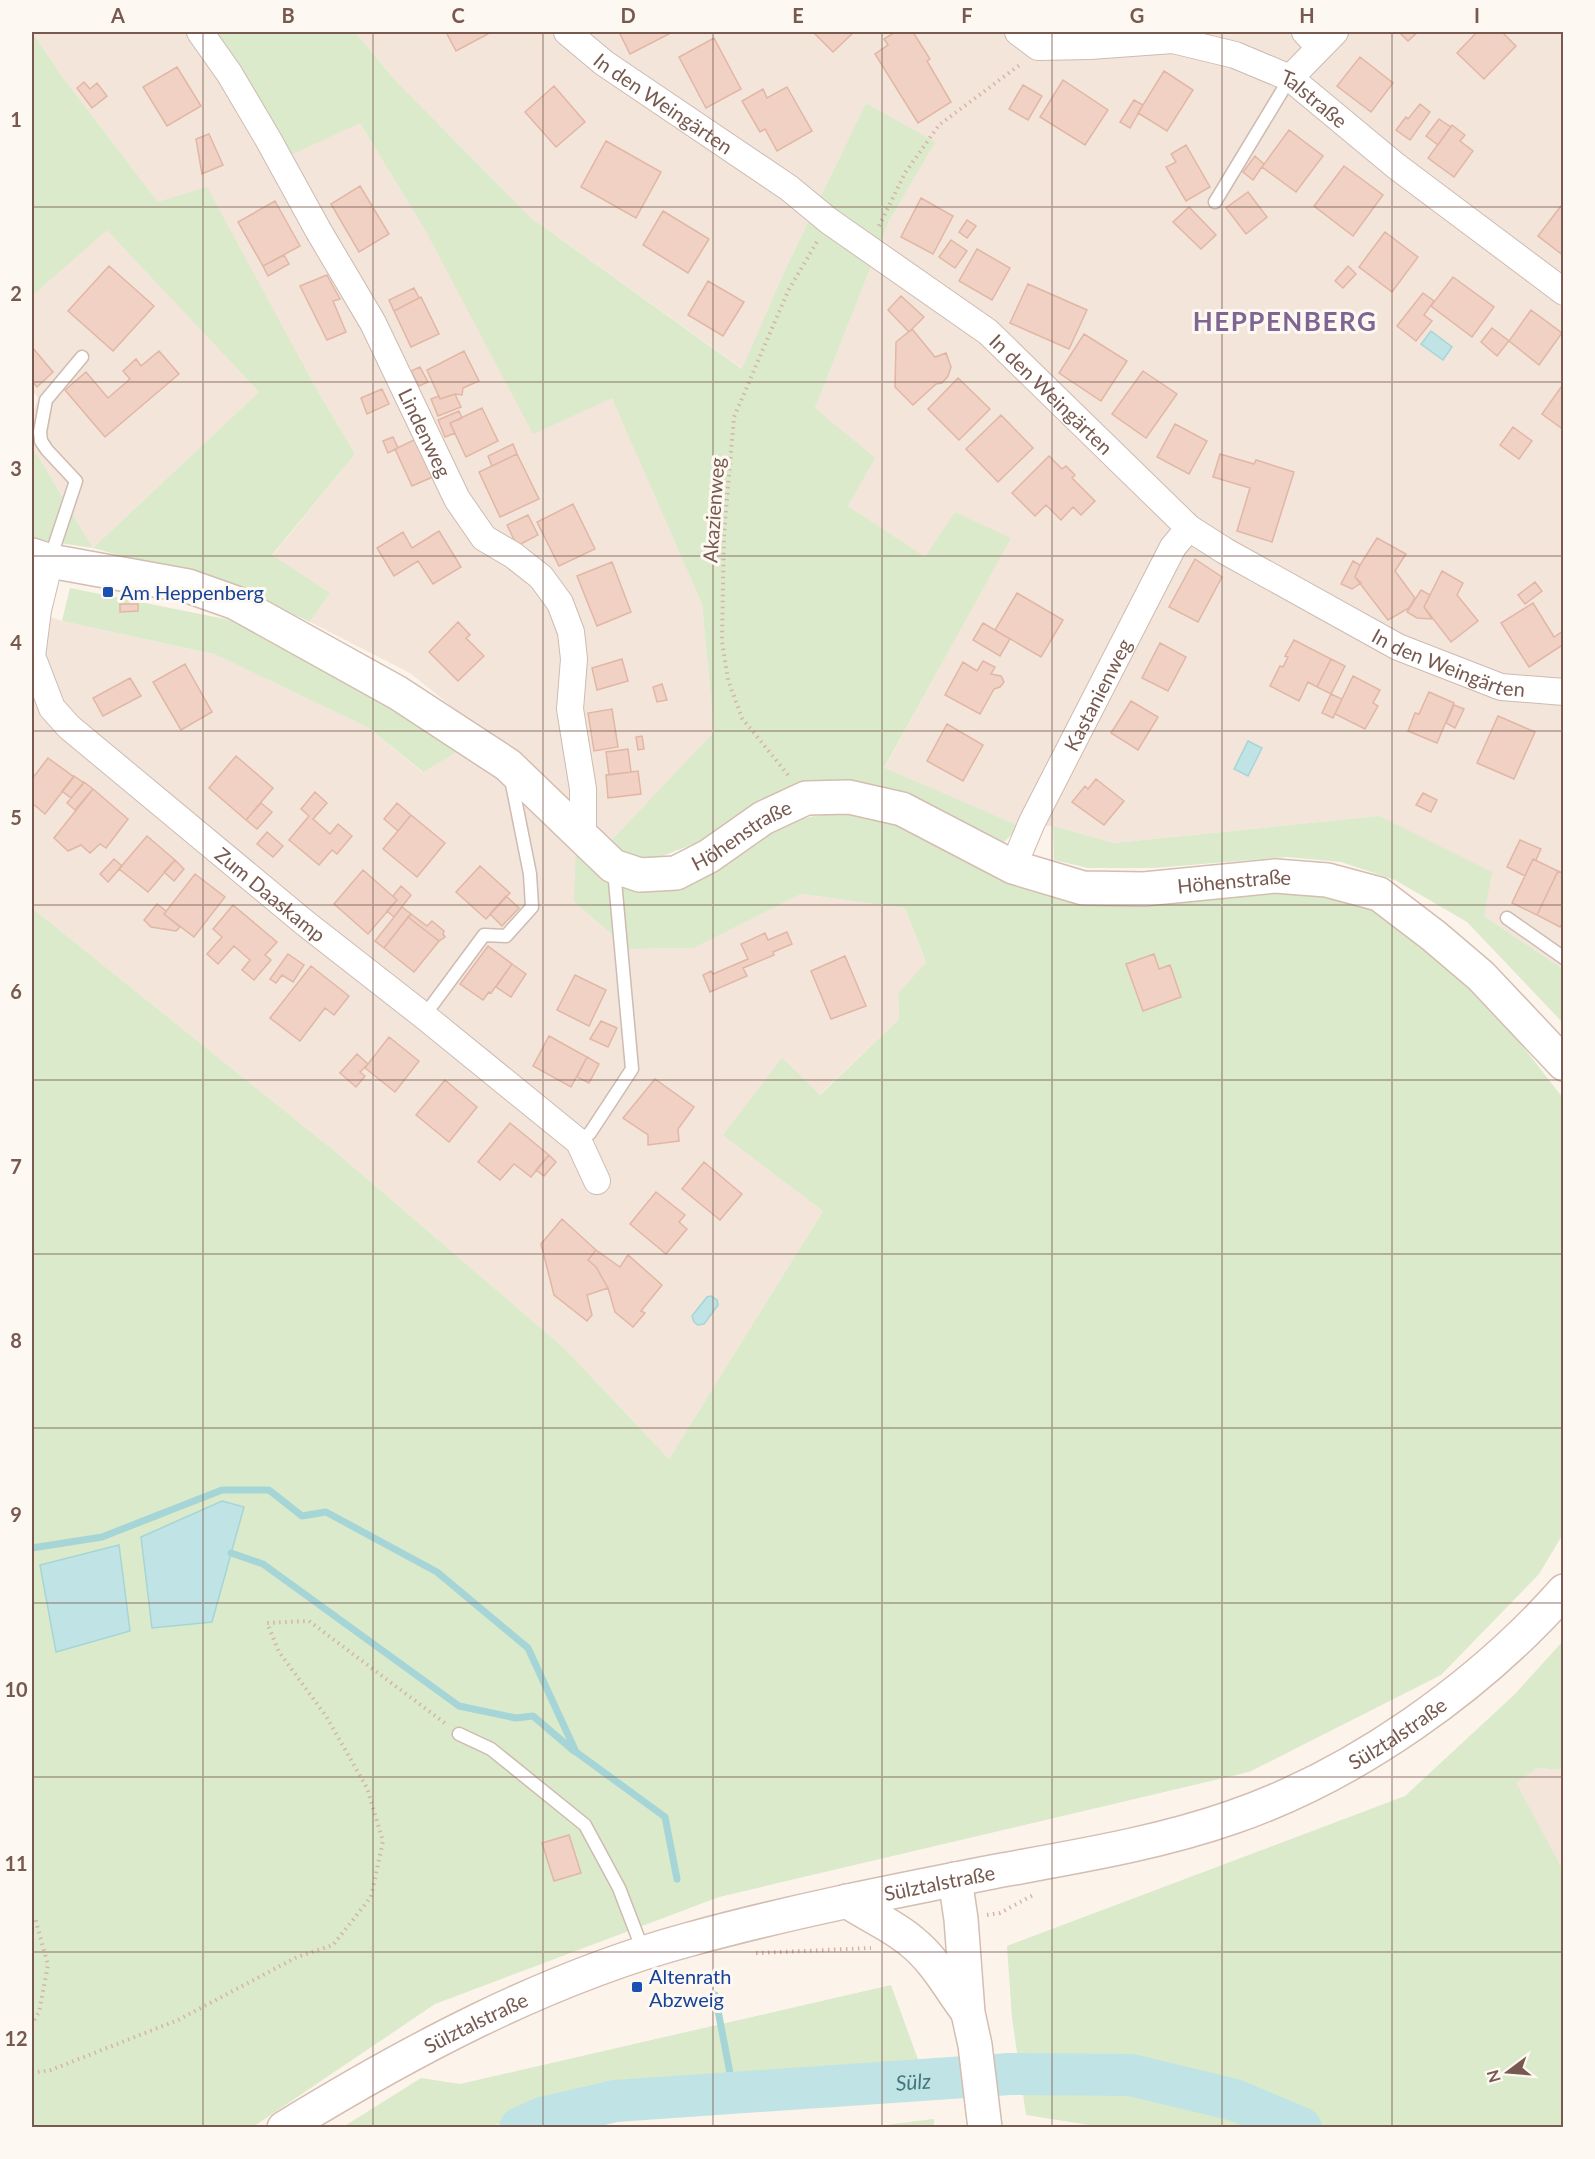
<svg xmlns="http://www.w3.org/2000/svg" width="1595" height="2159" viewBox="0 0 1595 2159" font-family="Lato,sans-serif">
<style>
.residential{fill:#f3e5da}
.green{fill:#daeaca}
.water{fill:#c0e4e6;stroke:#a6d5d7;stroke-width:1.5}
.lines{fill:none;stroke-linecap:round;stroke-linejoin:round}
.stream{stroke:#a6d5d7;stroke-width:7}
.river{stroke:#c0e4e6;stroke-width:42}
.building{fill:#f0d1c4;stroke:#e2b6a5;stroke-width:1.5}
.service-casing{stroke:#cebbb1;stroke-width:15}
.minor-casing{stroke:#cebbb1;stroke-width:28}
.secondary-casing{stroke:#d4bdb1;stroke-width:36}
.path{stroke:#d6b4a6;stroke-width:4;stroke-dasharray:1.5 4.5;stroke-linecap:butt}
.service{stroke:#fff;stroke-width:12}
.minor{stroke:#fff;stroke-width:26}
.secondary{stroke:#fff;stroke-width:33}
.grid{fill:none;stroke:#77594f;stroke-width:1.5;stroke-opacity:0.55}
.transit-dot{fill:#1a4fb4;stroke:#fef8f2;stroke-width:2}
.labels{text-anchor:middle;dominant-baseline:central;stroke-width:6;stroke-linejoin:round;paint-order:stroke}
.street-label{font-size:20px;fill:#77594f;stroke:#fef8f2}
.transit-label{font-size:20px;fill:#164399;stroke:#fef8f2;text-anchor:start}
.water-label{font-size:21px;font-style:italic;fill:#42777b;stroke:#fef8f2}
.district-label{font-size:26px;font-weight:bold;letter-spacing:1.5px;fill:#7f6692;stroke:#fef8f2}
.neatline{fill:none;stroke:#77594f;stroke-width:2}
.grid-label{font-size:20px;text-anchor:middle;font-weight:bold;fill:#77594f}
</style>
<rect width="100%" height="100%" fill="#fcf4eb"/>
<path class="residential" d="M32 32H213L360 123 428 235 612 397 702 604 714 733 608 844 574 902 629 949 694 948 801 894 905 908 926 964 898 993 899 1019 819 1095 723 1134 823 1211 669 1459 565 1349 337 1153 32 908V611L62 621 214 654 369 728 422 772 457 752 489 737 410 673 310 622 330 593 272 556 355 454 313 383 158 202 61 75Z
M355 32H1563V969L1484 916 1379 816 1114 843 1053 826H1020L884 769 1010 538 955 512 925 558 848 506 874 458 815 408 889 221 934 142 866 103 786 268 743 369 531 218 395 80Z
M107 229 259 392 93 548 32 446V417L38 397 32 391V296Z
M1537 1768 1563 1770V1870L1515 1783Z"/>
<path class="green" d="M32 32 61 75 158 202 207 187 313 383 355 454 272 555 330 593 310 622 230 585 93 548 32 539V446L93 548 259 392 107 230 32 296Z
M213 32H355L395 80 531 218 742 369 786 268 866 103 935 142 889 221 815 408 875 458 848 506 925 557 955 512 1011 538 884 768 1020 826 1004 842 905 801 759 805 699 842 644 863 608 844 714 732 702 604 612 398 533 434 428 235 360 123 290 155Z
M70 588 230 620 387 703 457 752 423 772 369 728 214 654 62 621Z
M847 810 903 821 1136 901 1279 893H1325L1368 904 1471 980 1563 1098V1534L1539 1574 1441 1675 1249 1772 719 1897 435 2004 253 2127H32V908L337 1153 565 1349 669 1459 823 1211 723 1135 782 1058 820 1095 899 1019 898 993 926 963 905 908 801 894 694 948 629 949 574 902 576 848 608 879 676 891 712 874 774 824Z
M1379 816 1492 872 1484 916 1563 969V1023L1467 922 1395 880 1341 862 1287 857 1154 868H1088L1054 860 1053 826 1114 843Z
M1563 1641V1770L1537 1768 1516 1783 1563 1870V2127L1108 2128 1026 2115 1012 2018 1007 1946 1405 1796 1515 1694Z
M891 1985 920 2065 479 2127H343L421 2078 460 2084Z
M934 2119V2127H871L933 2119Z"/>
<path class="water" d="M1431 331 1452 347 1443 360 1421 344Z
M1248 741 1262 748 1248 776 1234 769Z
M711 1296 717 1300 718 1305 704 1324 698 1325 694 1322 692 1316 707 1297Z
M222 1501 244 1507 212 1622 152 1628 141 1537Z
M119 1545 130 1631 56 1652 40 1565Z"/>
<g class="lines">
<path class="stream" d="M32 1548 102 1537 222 1490H269L302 1516 326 1512 437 1572 528 1648 576 1752 665 1817 677 1879
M231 1553 263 1564 459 1706 516 1718 533 1716 574 1751
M715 1995 734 2094"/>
<path class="river" id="s1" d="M520 2128 542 2118 615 2101 1009 2074 1131 2075 1235 2100 1301 2128"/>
</g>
<path class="building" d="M446 32H487L488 34 456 51Z
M619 32H668L669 34 630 54Z
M813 32H854L833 52Z
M895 32H913L930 59 927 61 951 102 918 123 875 54 888 45 884 39Z
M1399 32H1418L1408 41Z
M1477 32H1502L1516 46 1484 79 1457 53Z
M714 38 741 89 706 108 679 57Z
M1360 57 1393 83 1371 112 1337 86Z
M177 67 201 106 167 126 143 87Z
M1164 71 1193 90 1167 131 1138 113Z
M1063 80 1108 110 1085 145 1040 117Z
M84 82 90 89 97 83 107 96 92 108 77 88Z
M1023 85 1042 96 1028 120 1009 109Z
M554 86 585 122 556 147 525 112Z
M787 87 812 131 777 151 765 129 760 132 742 101 763 89 767 98Z
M1134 100 1143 105 1130 128 1120 122Z
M1420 104 1430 112 1410 140 1396 130 1406 117 1408 119Z
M1439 119 1451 127 1438 145 1426 136Z
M1452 125 1465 135 1460 141 1473 151 1454 177 1428 158Z
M1289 130 1323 156 1296 192 1262 167Z
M209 134 223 165 202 174 196 139Z
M606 141 661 172 636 218 581 187Z
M1186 145 1210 187 1186 201 1166 167 1176 162 1171 154Z
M1255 156 1264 164 1253 180 1243 172Z
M1344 166 1383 195 1353 236 1314 206Z
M360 186 389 234 359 252 331 204Z
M1248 192 1267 217 1246 234 1226 208Z
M921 198 953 216 933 254 901 237Z
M275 201 300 246 263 266 238 222Z
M1561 206 1564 207V256L1538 236Z
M1189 207 1216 235 1201 249 1173 222Z
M663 211 709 239 688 273 643 245Z
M967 220 976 226 967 238 959 232Z
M1385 232 1418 257 1392 292 1359 267Z
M951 240 967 251 955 268 939 257Z
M977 249 1010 268 992 300 959 281Z
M284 255 289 264 268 276 263 266Z
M109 266 154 306 113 351 68 311Z
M1348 266 1356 274 1343 288 1335 281Z
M327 275 340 299 333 301 346 332 327 340 300 286Z
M1453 277 1494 307 1472 337 1431 306Z
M708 281 744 302 723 336 688 315Z
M1028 284 1087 310 1069 349 1010 323Z
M414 288 419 298 394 311 389 300Z
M1423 293 1434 301 1424 315 1432 321 1416 341 1397 326Z
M901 296 924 317 909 332 888 310Z
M421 297 439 334 411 347 394 311Z
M1531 310 1562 333 1539 365 1509 341Z
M1492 328 1509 341 1497 356 1481 342Z
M912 329 935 357 946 353 951 367 948 376 942 383 936 384 913 405 895 387 896 342Z
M1084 334 1127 361 1101 401 1059 373Z
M32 347 53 372 37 387 32 381Z
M159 351 179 374 105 437 65 390 86 372 108 398 130 379 123 371 136 359 141 366Z
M464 351 479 381 463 388 462 395 455 394 440 399 427 370Z
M420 367 428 382 419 386 411 371Z
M1143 371 1177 394 1146 438 1112 414Z
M958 378 990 409 959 440 928 409Z
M1564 383V430L1542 414Z
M382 389 389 404 367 414 361 398Z
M455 394 461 407 438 416 431 399 439 396 440 399Z
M482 408 498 441 466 457 450 423Z
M459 411 462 418 450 423 455 433 445 437 438 420Z
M1001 415 1033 448 998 482 966 449Z
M1175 424 1207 441 1189 474 1157 457Z
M1513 427 1532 441 1519 459 1500 445Z
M393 437 398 448 388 453 383 441Z
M418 438 435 476 412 486 395 449Z
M513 444 517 454 492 466 488 456Z
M517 454 539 499 500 517 479 472Z
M1220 454 1254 464 1256 460 1294 472 1272 542 1237 531 1250 488 1213 477Z
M1049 456 1062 469 1066 466 1075 475 1072 478 1095 501 1081 515 1073 507 1061 520 1046 505 1035 516 1012 493Z
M573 504 595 549 559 566 537 522Z
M528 515 538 535 517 546 507 525Z
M439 531 461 567 433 584 418 561 394 576 377 548 403 532 412 548Z
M1377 538 1406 554 1395 571 1415 598 1409 608 1388 620 1355 577 1360 565Z
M1195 559 1222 577 1198 622 1169 607Z
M1353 561 1360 565 1355 577 1361 583 1352 589 1341 584Z
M612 562 631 612 597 626 577 576Z
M1442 571 1463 583 1457 595 1478 621 1451 642 1424 607Z
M1535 582 1542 591 1525 604 1518 595Z
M1421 590 1430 595 1424 607 1432 619 1417 618 1407 612Z
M1017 593 1063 620 1041 657 995 630Z
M1533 603 1554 637 1563 631 1564 644 1529 667 1501 623Z
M120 604H138V611L120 612Z
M458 622 470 635 466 638 484 656 458 681 429 652Z
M983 623 1010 639 1000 656 973 640Z
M1294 640 1331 659 1317 687 1308 682 1299 701 1270 686 1280 666 1283 667 1288 657 1285 656Z
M1160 643 1186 657 1168 691 1142 678Z
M622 659 628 681 597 690 592 668Z
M1331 659 1345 666 1331 694 1317 687Z
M983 661 995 667 991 674 1001 676 1004 682 1000 687 994 689 980 714 945 695 963 662 977 671Z
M185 664 212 712 181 730 153 682Z
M1353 676 1380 690 1373 703 1378 706 1365 729 1335 714Z
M130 678 141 696 103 716 93 698Z
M662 684 667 700 657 702 653 687Z
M1429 692 1454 703 1437 743 1408 731 1415 713 1419 714Z
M1331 694 1342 699 1333 718 1322 713Z
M1131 701 1158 717 1138 750 1111 733Z
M1454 705 1464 709 1455 728 1446 723Z
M612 709 618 747 594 751 588 713Z
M1498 716 1535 732 1514 779 1477 763Z
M947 724 983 745 963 781 927 761Z
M642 736 644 749 638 750 636 737Z
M628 749 631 772 609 775 606 752Z
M236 756 273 788 246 820 209 788Z
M48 758 74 777 45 814 32 803V779Z
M638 771 641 794 608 798 606 775Z
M74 776 84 783 71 798 62 791Z
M1096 779 1124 801 1104 825 1072 802 1085 786 1088 789Z
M84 782 93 789 75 810 67 803Z
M93 789 128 819 106 848 100 844 90 853 81 845 68 851 54 838Z
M315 792 327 803 313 819 330 834 338 824 352 836 337 854 332 850 319 865 289 840 309 816 301 809Z
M1423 793 1437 800 1431 812 1416 805Z
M261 803 272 812 257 829 246 820Z
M397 803 411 815 398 831 384 819Z
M411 815 445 843 417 877 383 849Z
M267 832 283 846 273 857 257 844Z
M147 836 175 860 148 892 119 869Z
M1520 840 1541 849 1536 860 1533 859 1525 876 1507 867Z
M114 859 122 866 108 882 100 874Z
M1533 859 1558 871 1537 915 1512 903Z
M175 860 184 869 174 881 164 872Z
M480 866 510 893 486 919 456 892Z
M363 870 397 900 368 934 334 904Z
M1558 871 1564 874V920L1560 927 1537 915Z
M195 874 225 897 194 937 164 914Z
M401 886 411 895 394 917 387 911 397 900 393 896Z
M506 896 519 908 502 926 490 914Z
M157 904 166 911 164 914 180 927 176 931 151 927 144 920Z
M233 905 277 942 265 955 271 960 254 980 242 970 250 960 234 946 218 964 207 954 222 937 213 929Z
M402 907 411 914 384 948 375 941Z
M411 914 427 926 432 921 444 931 443 934 445 937 439 941 408 917Z
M408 917 439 941 414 972 384 948Z
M787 932 792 944 773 952 774 955 743 968 747 976 710 992 703 975 711 971 713 974 748 959 741 944 765 933 768 940Z
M488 946 512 964 491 993 489 992 483 1000 460 984Z
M288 954 304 965 293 982 282 975 276 983 270 979Z
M1154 954 1159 969 1170 965 1181 997 1143 1011 1126 964Z
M845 956 866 1006 831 1019 811 971Z
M512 964 526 974 511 997 496 987Z
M311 966 349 996 334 1015 325 1008 300 1041 270 1018Z
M575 975 606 990 589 1026 557 1010Z
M601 1021 617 1028 608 1047 590 1039Z
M549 1036 587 1057 571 1087 533 1066Z
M389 1037 419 1061 395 1092 365 1068Z
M357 1054 368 1064 360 1072 365 1076 356 1087 340 1073Z
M587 1057 599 1064 589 1083 577 1077Z
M655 1079 694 1107 678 1129 679 1141 648 1145V1135L623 1118Z
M445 1080 477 1107 449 1142 416 1115Z
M510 1123 549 1155 531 1177 514 1164 500 1180 478 1162Z
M549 1155 556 1162 544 1176 536 1170Z
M704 1162 742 1194 720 1220 682 1189Z
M656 1192 685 1215 679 1222 687 1229 666 1254 630 1224Z
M562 1219 596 1250 588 1260 596 1267 608 1288 587 1295 592 1315 587 1321 554 1295 541 1244Z
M596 1250 620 1267 628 1255 662 1285 641 1311 645 1313 633 1327 615 1312 608 1288 596 1267 588 1260Z
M569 1835 581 1873 554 1881 542 1843Z"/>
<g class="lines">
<defs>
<path id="service" d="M1215 202 1290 78
M50 559 76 481 47 450 41 441 40 432 46 400 82 357
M1507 918 1564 958
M424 1016 484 935 506 936 532 907 530 874 511 779
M579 1142 590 1133 632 1069 614 870
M459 1734 491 1749 585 1825 619 1888 644 1953"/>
<g id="minor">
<path id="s2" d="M200 32 229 73 268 139 318 230 373 323 457 499 484 538 513 555 541 577 560 603 571 632 574 659 570 709 583 789V837"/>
<path id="s3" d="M567 32 604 63 789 188 829 221 988 332 1189 528 1225 551 1398 647 1501 687 1564 692"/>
<path id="s4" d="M1018 32 1038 47 1090 46 1173 40 1235 55 1290 78 1396 166 1564 292"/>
<path d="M1305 32 1319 47"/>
<path d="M1290 78 1335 32"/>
<path id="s5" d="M50 561 38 610 32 656 52 708 69 727 305 923 424 1016 579 1142 597 1181"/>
<path id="s6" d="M1013 867 1032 822 1173 547 1189 528"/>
</g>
<g id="secondary">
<path id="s7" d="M32 555 50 561 188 586 236 603 398 693 508 765 613 866 640 875 676 873 709 856 763 818 806 798 849 797 902 809 1013 867 1083 888 1144 889 1275 876 1327 880 1379 894 1434 936 1481 976 1564 1064"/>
<path d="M955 1879 961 1919 968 2013 975 2045 985 2128"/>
<path d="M847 1901C868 1915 892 1925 911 1941 935 1960 949 1987 967 2011"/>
<path id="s8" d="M284 2128C410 2051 544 1979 687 1940 788 1912 890 1892 992 1872 1073 1857 1156 1844 1233 1817 1355 1775 1479 1687 1564 1591"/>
</g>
</defs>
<use href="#service" class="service-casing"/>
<use href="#minor" class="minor-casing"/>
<use href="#secondary" class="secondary-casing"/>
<path class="path" d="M879 226 905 173 939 125 1021 64
M788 775 742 718 728 680 722 641 724 533 734 417 788 291 818 240
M987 1915 1000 1913 1035 1894
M32 1916 35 1918 48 1965 39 2012 32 2024
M756 1953 871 1948
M32 2073 51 2070 178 2020 297 1957 333 1945 371 1897 383 1841 367 1788 326 1716 279 1652 267 1623 309 1621 446 1724"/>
<use href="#service" class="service"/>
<use href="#minor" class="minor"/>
<use href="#secondary" class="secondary"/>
</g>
<path class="grid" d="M203 32V2128M373 32V2128M543 32V2128M713 32V2128M882 32V2128M1052 32V2128M1222 32V2128M1392 32V2128M32 207H1564M32 382H1564M32 556H1564M32 731H1564M32 905H1564M32 1080H1564M32 1254H1564M32 1428H1564M32 1603H1564M32 1777H1564M32 1952H1564"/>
<g class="transit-dot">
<rect x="102" y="586" width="12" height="12" rx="3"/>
<rect x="631" y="1981" width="12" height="12" rx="3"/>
</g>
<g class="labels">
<g class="street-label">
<text stroke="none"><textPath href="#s4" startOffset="315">Talstraße</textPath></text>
<text stroke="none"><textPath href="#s3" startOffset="120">In den Weingärten</textPath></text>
<text stroke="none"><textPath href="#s3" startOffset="606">In den Weingärten</textPath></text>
<text stroke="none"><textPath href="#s2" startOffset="460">Lindenweg</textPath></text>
<text transform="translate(713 510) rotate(-86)">Akazienweg</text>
<text stroke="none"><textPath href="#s3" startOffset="1092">In den Weingärten</textPath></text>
<text stroke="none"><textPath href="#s6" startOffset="192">Kastanienweg</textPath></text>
<text stroke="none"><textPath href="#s7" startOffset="813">Höhenstraße</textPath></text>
<text stroke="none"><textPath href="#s7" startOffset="1335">Höhenstraße</textPath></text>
<text stroke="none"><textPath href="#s5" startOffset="440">Zum Daaskamp</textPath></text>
<text stroke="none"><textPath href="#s8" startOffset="1191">Sülztalstraße</textPath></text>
<text stroke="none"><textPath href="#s8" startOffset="705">Sülztalstraße</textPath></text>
<text stroke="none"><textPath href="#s8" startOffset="219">Sülztalstraße</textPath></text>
</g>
<g class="transit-label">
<text x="120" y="592">Am Heppenberg</text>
<text x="649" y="1976">Altenrath<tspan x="649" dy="23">Abzweig</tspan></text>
</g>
<g class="water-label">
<text stroke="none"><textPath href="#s1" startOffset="398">Sülz</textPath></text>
</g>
<g class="district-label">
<text x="1285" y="321">HEPPENBERG</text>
</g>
</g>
<rect width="1595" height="2159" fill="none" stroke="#fef8f2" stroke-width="66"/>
<g transform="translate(1508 2072) rotate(254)" stroke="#fef8f2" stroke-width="4.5" paint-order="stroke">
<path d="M0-4.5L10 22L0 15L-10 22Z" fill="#77594f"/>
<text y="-9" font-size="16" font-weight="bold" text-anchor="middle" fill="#77594f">N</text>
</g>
<rect x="33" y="33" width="1529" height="2093" class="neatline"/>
<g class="grid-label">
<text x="118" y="23">A</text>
<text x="288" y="23">B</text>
<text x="458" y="23">C</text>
<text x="628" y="23">D</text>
<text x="798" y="23">E</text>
<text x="967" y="23">F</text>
<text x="1137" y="23">G</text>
<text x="1307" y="23">H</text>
<text x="1477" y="23">I</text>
<text x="16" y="127">1</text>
<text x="16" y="301">2</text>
<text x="16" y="476">3</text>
<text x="16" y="650">4</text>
<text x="16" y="825">5</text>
<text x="16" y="999">6</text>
<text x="16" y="1174">7</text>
<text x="16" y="1348">8</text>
<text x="16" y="1522">9</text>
<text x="16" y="1697">10</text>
<text x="16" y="1871">11</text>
<text x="16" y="2046">12</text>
</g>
</svg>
